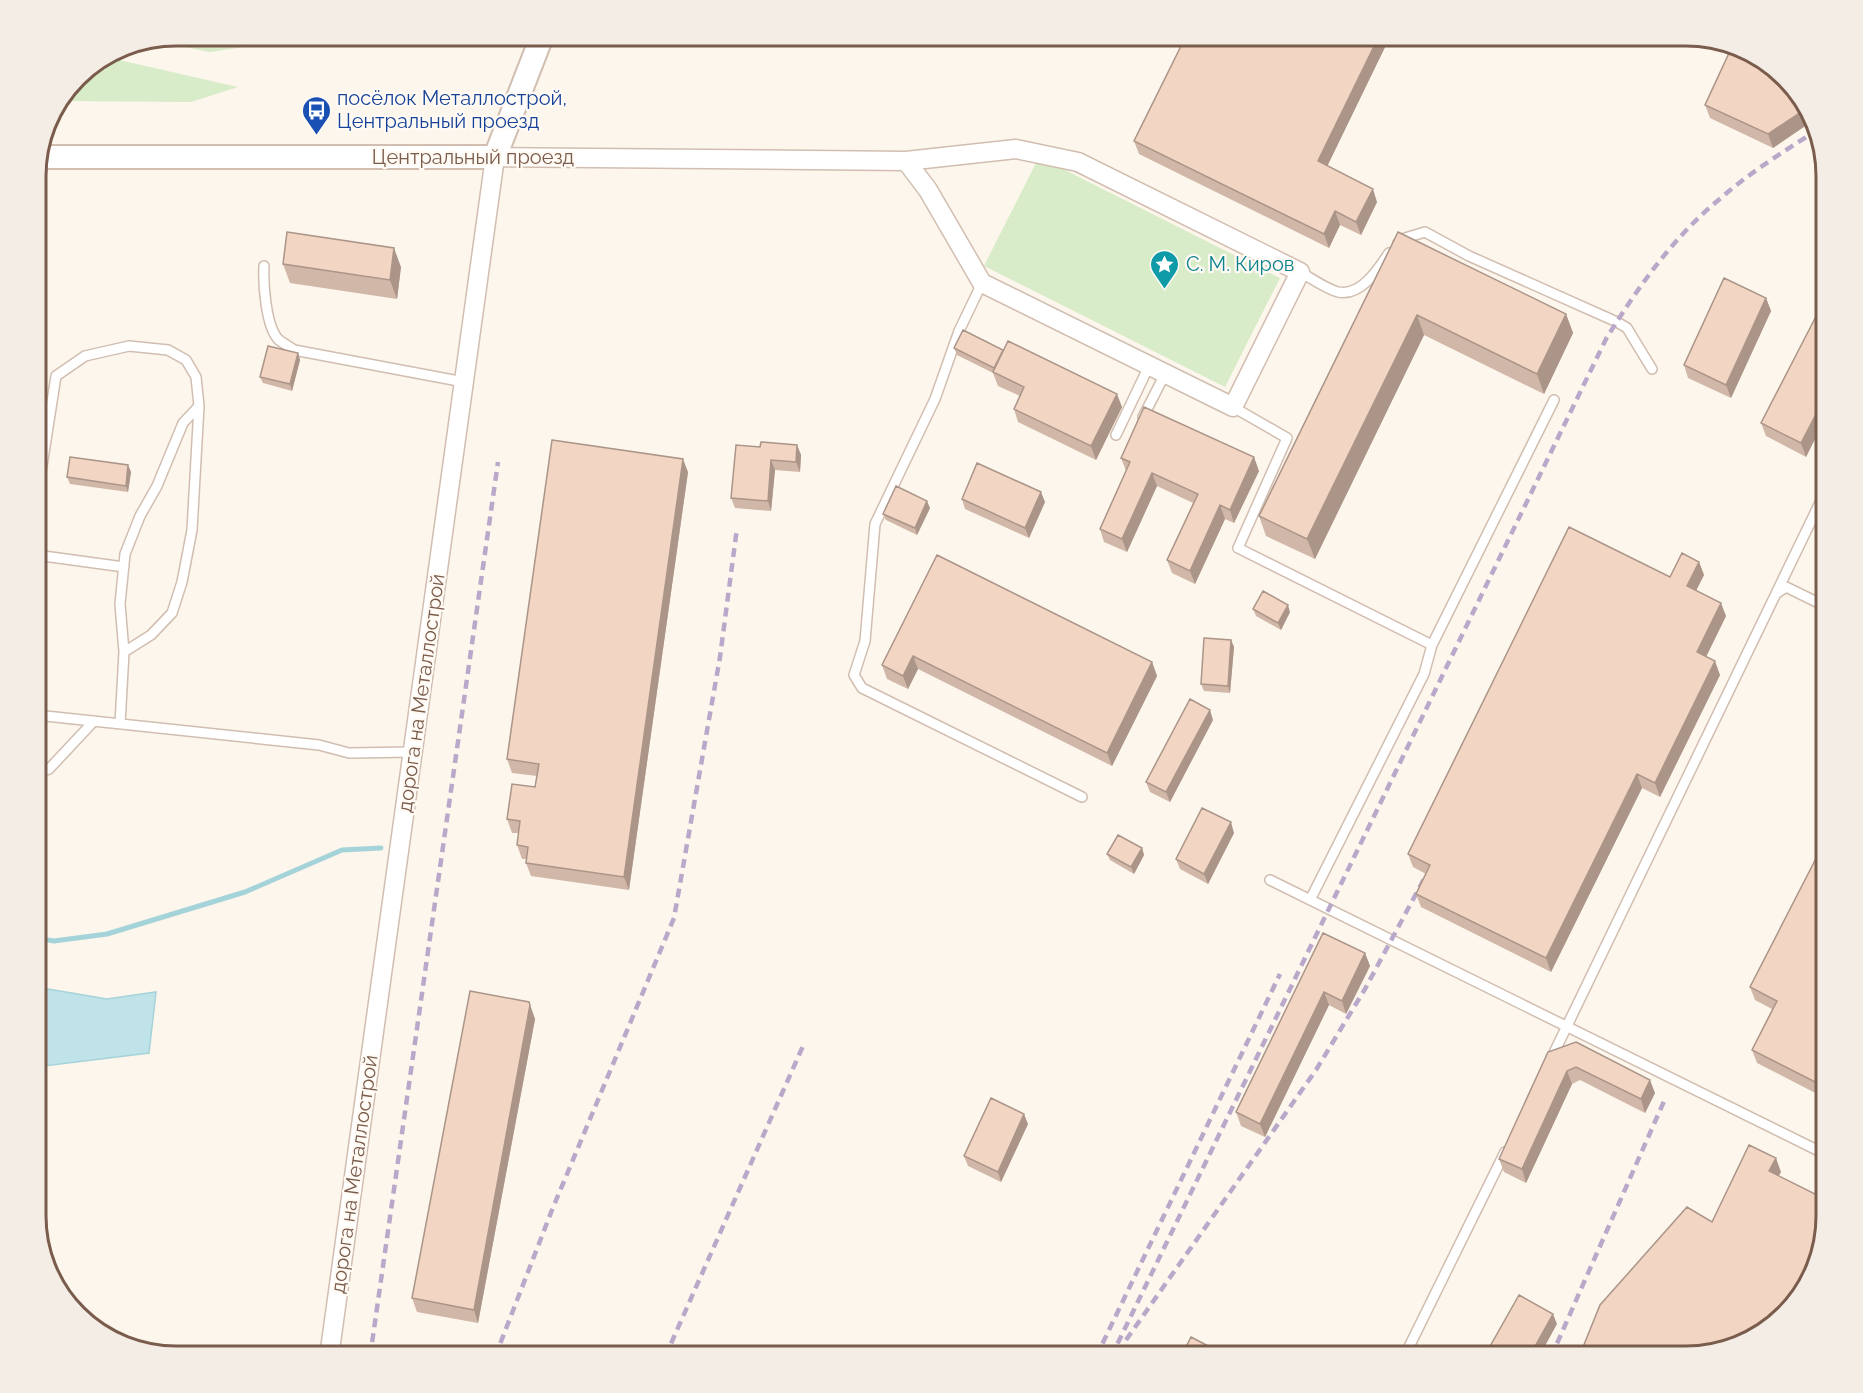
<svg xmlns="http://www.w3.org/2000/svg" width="1863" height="1393" viewBox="0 0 1863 1393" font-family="Raleway,sans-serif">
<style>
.green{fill:#d8ecc9}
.water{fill:#bfe3e8;stroke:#a5d3da;stroke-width:1.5}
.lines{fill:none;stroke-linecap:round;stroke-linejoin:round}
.stream{stroke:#a5d3da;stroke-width:5}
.service-casing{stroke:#d1beb0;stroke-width:12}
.minor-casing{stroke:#d1beb0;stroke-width:21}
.tertiary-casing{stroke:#d1beb0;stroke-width:26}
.service{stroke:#fff;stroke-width:9}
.minor{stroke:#fff;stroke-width:18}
.tertiary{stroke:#fff;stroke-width:22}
.rail{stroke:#b9a8c9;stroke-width:4.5;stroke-dasharray:9 6;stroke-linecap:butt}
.wall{fill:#d1b7a8}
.shaded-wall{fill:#aa9588}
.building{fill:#f3d5c3;stroke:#aa9588;stroke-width:1.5}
.labels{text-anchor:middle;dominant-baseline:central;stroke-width:4.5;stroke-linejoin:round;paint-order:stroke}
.transit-label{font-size:20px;fill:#164399;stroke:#fffaf3;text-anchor:start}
.street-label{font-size:20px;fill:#7a5c4d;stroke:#fffaf3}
.culture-label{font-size:20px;fill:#0d838f;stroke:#fffaf3;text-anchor:start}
.rim{fill:none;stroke:#7a5c4d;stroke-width:3}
</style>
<rect width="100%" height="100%" fill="#fdf6ec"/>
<path class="green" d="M177 36H293L291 40 210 52 153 41Z
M106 57 238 87 191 102 61 101 84 71Z
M1039 157 1280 278 1225 387 984 266Z"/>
<path class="water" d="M36 987 107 999 156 992 149 1053 36 1067Z"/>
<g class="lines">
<path class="stream" d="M36 938 54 941 107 934 245 892 342 850 381 848"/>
<defs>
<path id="service" d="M1398 243 1402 239 1425 232 1469 256 1617 322 1627 328 1652 369
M264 266C263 284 266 326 278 339 282 343 289 346 294 350L464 382
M1300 272C1311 278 1326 289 1338 292 1361 297 1379 268 1389 253
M982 283 959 331 935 399 875 524 865 641 854 675 862 688 1082 797
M1233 407 1287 438 1238 548 1432 645 1424 674 1310 900
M1143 417 1165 374
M1116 435 1149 366
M36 504 56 376 85 356 129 346 168 350 186 360 196 377 199 406 192 530 182 582 172 613 151 635 124 652
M36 555 124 567
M1777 593 1786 587 1827 607
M1432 645 1554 400
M36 715 319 745 349 753 413 752
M120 724 124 652 120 604 125 554 140 516 157 486 183 423 199 406
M36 774 49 769 94 721
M1270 880 1827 1155
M1551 1059 1827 488
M1404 1357 1505 1152"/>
<path id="minor" d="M1016 149 1078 162 1300 272 1233 407 982 283 928 190 906 161Z
M329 1357 495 157 906 161"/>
<path id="tertiary" d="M39 157H495L542 36"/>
</defs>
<use href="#service" class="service-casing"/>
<use href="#minor" class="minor-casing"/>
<use href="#tertiary" class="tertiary-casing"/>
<use href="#service" class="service"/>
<use href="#minor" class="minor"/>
<use href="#tertiary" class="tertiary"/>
<path class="rail" d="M1126 1340 1316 1070 1365 989 1424 879
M370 1357 498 462
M495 1357 552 1210 674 918 720 657 737 528
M665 1357 803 1046
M1096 1357 1280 974
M1111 1357 1606 339C1638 287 1674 236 1722 197 1751 172 1784 151 1816 131
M1551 1357 1665 1099"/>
</g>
<path class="wall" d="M1186 36H1385L1387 43 1327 166 1377 202 1361 235 1340 225 1329 248 1139 154 1134 141Z
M1705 105 1813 115 1814 120 1773 148 1710 118Z
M1398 232 1566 314 1573 333 1544 394 1424 335 1315 559 1266 536 1259 516Z
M283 264 401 267 397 299 290 283Z
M1827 295V415L1806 457 1766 436 1761 423Z
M1766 298 1771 311 1731 398 1688 378 1684 365Z
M954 348 1122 407 1096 460 1018 422 1014 409 1020 396 998 386 993 373 957 355Z
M298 353 300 360 292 391 263 383 260 377Z
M797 445 801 455 800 472 775 470 771 511 735 508 731 498 760 447Z
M1121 458 1259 471 1234 523 1225 519 1195 584 1172 573 1167 560 1193 503 1157 486 1127 552 1104 542 1100 529 1126 471Z
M128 465 131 472 128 492 70 484 67 477Z
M688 472 629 890 531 876 526 863 527 859H522L517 845 519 833H512L507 819 535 787 537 776 512 773 507 759Z
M962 499 1045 502 1029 538 965 509Z
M930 508 917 535 886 520 883 514Z
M1827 538V576L1821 573 1817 560Z
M937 555 1152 662 1157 676 1112 766 918 669 908 689 887 679 882 665Z
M1699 562 1704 575 1696 590 1726 616 1706 657 1720 675 1660 797 1642 788 1551 972 1421 907 1416 894 1426 874 1413 867 1408 854 1670 577Z
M1253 609 1290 612 1281 630 1256 616Z
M36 630H42L44 637 41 677 36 676Z
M1231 640 1234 647 1230 693 1204 691 1201 684Z
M1213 720 1170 802 1150 792 1146 782Z
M1234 833 1208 884 1180 869 1176 859Z
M1827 837V1099L1757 1063 1752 1050 1772 1009 1755 1000 1750 987Z
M1142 848 1144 855 1134 874 1110 860 1107 854Z
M1323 933 1365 953 1370 966 1346 1014 1329 1005 1265 1137 1241 1126 1236 1112Z
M530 1005 535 1019 478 1323 417 1312 412 1298Z
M1548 1052 1655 1093 1645 1113 1580 1080 1572 1084 1526 1183 1504 1172 1499 1159Z
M1028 1124 1001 1182 968 1166 964 1156Z"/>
<path class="shaded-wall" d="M1379 36H1385L1387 43 1323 175 1318 161Z
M1807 108 1813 115 1814 120 1773 148 1768 134Z
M1373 189 1377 202 1361 235 1356 222Z
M1335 211 1340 225 1329 248 1324 234Z
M394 248 401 267 397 299 390 280Z
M40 296 45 310 36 372V324Z
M1766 298 1771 311 1731 398 1726 385Z
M1566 314 1573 333 1544 394 1537 374Z
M1417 315 1424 335 1315 559 1307 539Z
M298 353 300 360 292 391 290 384Z
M1827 393V415L1806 457 1801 443Z
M1117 394 1122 407 1096 460 1091 446Z
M797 445 801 455 800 472 796 462Z
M1254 457 1259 471 1234 523 1230 510Z
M683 459 688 472 629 890 624 877Z
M771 460 775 470 771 511 768 501Z
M128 465 131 472 128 492 126 486Z
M1152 473 1157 486 1127 552 1122 539Z
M1041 492 1045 502 1029 538 1025 528Z
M927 501 930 508 917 535 915 528Z
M1220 505 1225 519 1195 584 1190 571Z
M1699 562 1704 575 1692 599 1687 586Z
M1721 603 1726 616 1702 665 1697 652Z
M1288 605 1290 612 1281 630 1278 623Z
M42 630 44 637 41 677 38 670Z
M1231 640 1234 647 1230 693 1228 686Z
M913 656 918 669 908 689 903 676Z
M1715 661 1720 675 1660 797 1655 783Z
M1152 662 1157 676 1112 766 1107 753Z
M1210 710 1213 720 1170 802 1166 792Z
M1637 774 1642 788 1551 972 1546 958Z
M1231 822 1234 833 1208 884 1204 874Z
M1142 848 1144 855 1134 874 1131 867Z
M1365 953 1370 966 1346 1014 1342 1001Z
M1324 992 1329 1005 1265 1137 1260 1124Z
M530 1005 535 1019 478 1323 474 1310Z
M1567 1071 1572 1084 1526 1183 1522 1169Z
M1650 1080 1655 1093 1645 1113 1641 1099Z
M1024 1114 1028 1124 1001 1182 998 1172Z
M1776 1158 1781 1172 1774 1185 1769 1171Z
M1553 1314 1557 1324 1539 1357H1529Z"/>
<path class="building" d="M1186 36H1379L1318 161 1373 189 1356 222 1335 211 1324 234 1134 141Z
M1730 51 1772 65 1807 108 1768 134 1705 105Z
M287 232 394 248 390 280 283 264Z
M1398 232 1566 314 1537 374 1417 315 1307 539 1259 516Z
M1724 278 1766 298 1726 385 1684 365Z
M1827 295V393L1801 443 1761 423Z
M36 296H40L36 324Z
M963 330 1003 350 994 368 954 348Z
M1008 341 1117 394 1091 446 1014 409 1024 387 993 372Z
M268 346 298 353 290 384 260 377Z
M1144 407 1254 457 1230 510 1220 505 1190 571 1167 560 1198 494 1152 473 1122 539 1100 529 1130 462 1121 458Z
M552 440 683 459 624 877 526 863 528 847 517 845 520 821 507 819 512 784 535 787 539 764 507 759Z
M761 442 797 445 796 462 771 460 768 501 731 498 736 445 760 447Z
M70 457 128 465 126 486 67 477Z
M977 463 1041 492 1025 528 962 499Z
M896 486 927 501 915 528 883 514Z
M1569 527 1670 577 1682 553 1699 562 1687 586 1721 603 1697 652 1715 661 1655 783 1637 774 1546 958 1416 894 1430 865 1408 854Z
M1827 538V565L1817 560Z
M937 555 1152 662 1107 753 913 656 903 676 882 665Z
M1263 591 1288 605 1278 623 1253 609Z
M36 630H42L38 670H36Z
M1204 638 1231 640 1228 686 1201 684Z
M1190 699 1210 710 1166 792 1146 782Z
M1202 808 1231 822 1204 874 1176 859Z
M1118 835 1142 848 1131 867 1107 854Z
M1827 837V1088L1752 1050 1777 1001 1750 987Z
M1323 933 1365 953 1342 1001 1324 992 1260 1124 1236 1112Z
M470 991 529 1002 530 1005 474 1310 412 1298Z
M1576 1042 1650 1080 1641 1099 1576 1067 1567 1071 1522 1169 1499 1159 1548 1052Z
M991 1098 1024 1114 998 1172 964 1156Z
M1749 1145 1776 1158 1769 1171 1827 1200V1217L1798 1302 1748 1343 1686 1357H1579L1600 1305 1687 1207 1712 1222Z
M1519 1295 1553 1314 1529 1357H1484Z
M1191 1337 1229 1357H1181Z"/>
<defs>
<symbol id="bus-pin" viewBox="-11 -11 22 30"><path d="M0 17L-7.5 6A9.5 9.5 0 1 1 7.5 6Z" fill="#1a4fb4" stroke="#fffaf3"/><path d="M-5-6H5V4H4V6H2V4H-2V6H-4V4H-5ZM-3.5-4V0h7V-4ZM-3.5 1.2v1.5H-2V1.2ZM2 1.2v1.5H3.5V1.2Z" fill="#fff"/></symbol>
<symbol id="sight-pin" viewBox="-11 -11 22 30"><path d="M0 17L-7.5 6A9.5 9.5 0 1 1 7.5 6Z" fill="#0f9aa8" stroke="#fffaf3"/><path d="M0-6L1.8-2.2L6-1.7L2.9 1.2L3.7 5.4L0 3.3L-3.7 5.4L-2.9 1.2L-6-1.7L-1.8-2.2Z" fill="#fff"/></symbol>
</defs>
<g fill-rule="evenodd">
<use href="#bus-pin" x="300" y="94" width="33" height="45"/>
<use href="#sight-pin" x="1148" y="248" width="33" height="45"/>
</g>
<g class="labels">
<g class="transit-label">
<text x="337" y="98">посёлок Металлострой,<tspan x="337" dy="23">Центральный проезд</tspan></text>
</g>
<g class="street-label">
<text x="473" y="157">Центральный проезд</text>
<text transform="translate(421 693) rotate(-82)">дорога на Металлострой</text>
<text transform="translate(354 1174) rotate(-82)">дорога на Металлострой</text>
</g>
<g class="culture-label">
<text x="1186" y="264">С. М. Киров</text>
</g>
</g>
<path d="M0 0H1863V1393H0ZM176 46H1686A130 130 0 0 1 1816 176V1216A130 130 0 0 1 1686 1346H176A130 130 0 0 1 46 1216V176A130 130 0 0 1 176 46Z" fill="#f4ede6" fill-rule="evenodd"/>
<path class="rim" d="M176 46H1686A130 130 0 0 1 1816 176V1216A130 130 0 0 1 1686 1346H176A130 130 0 0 1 46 1216V176A130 130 0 0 1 176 46Z"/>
</svg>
